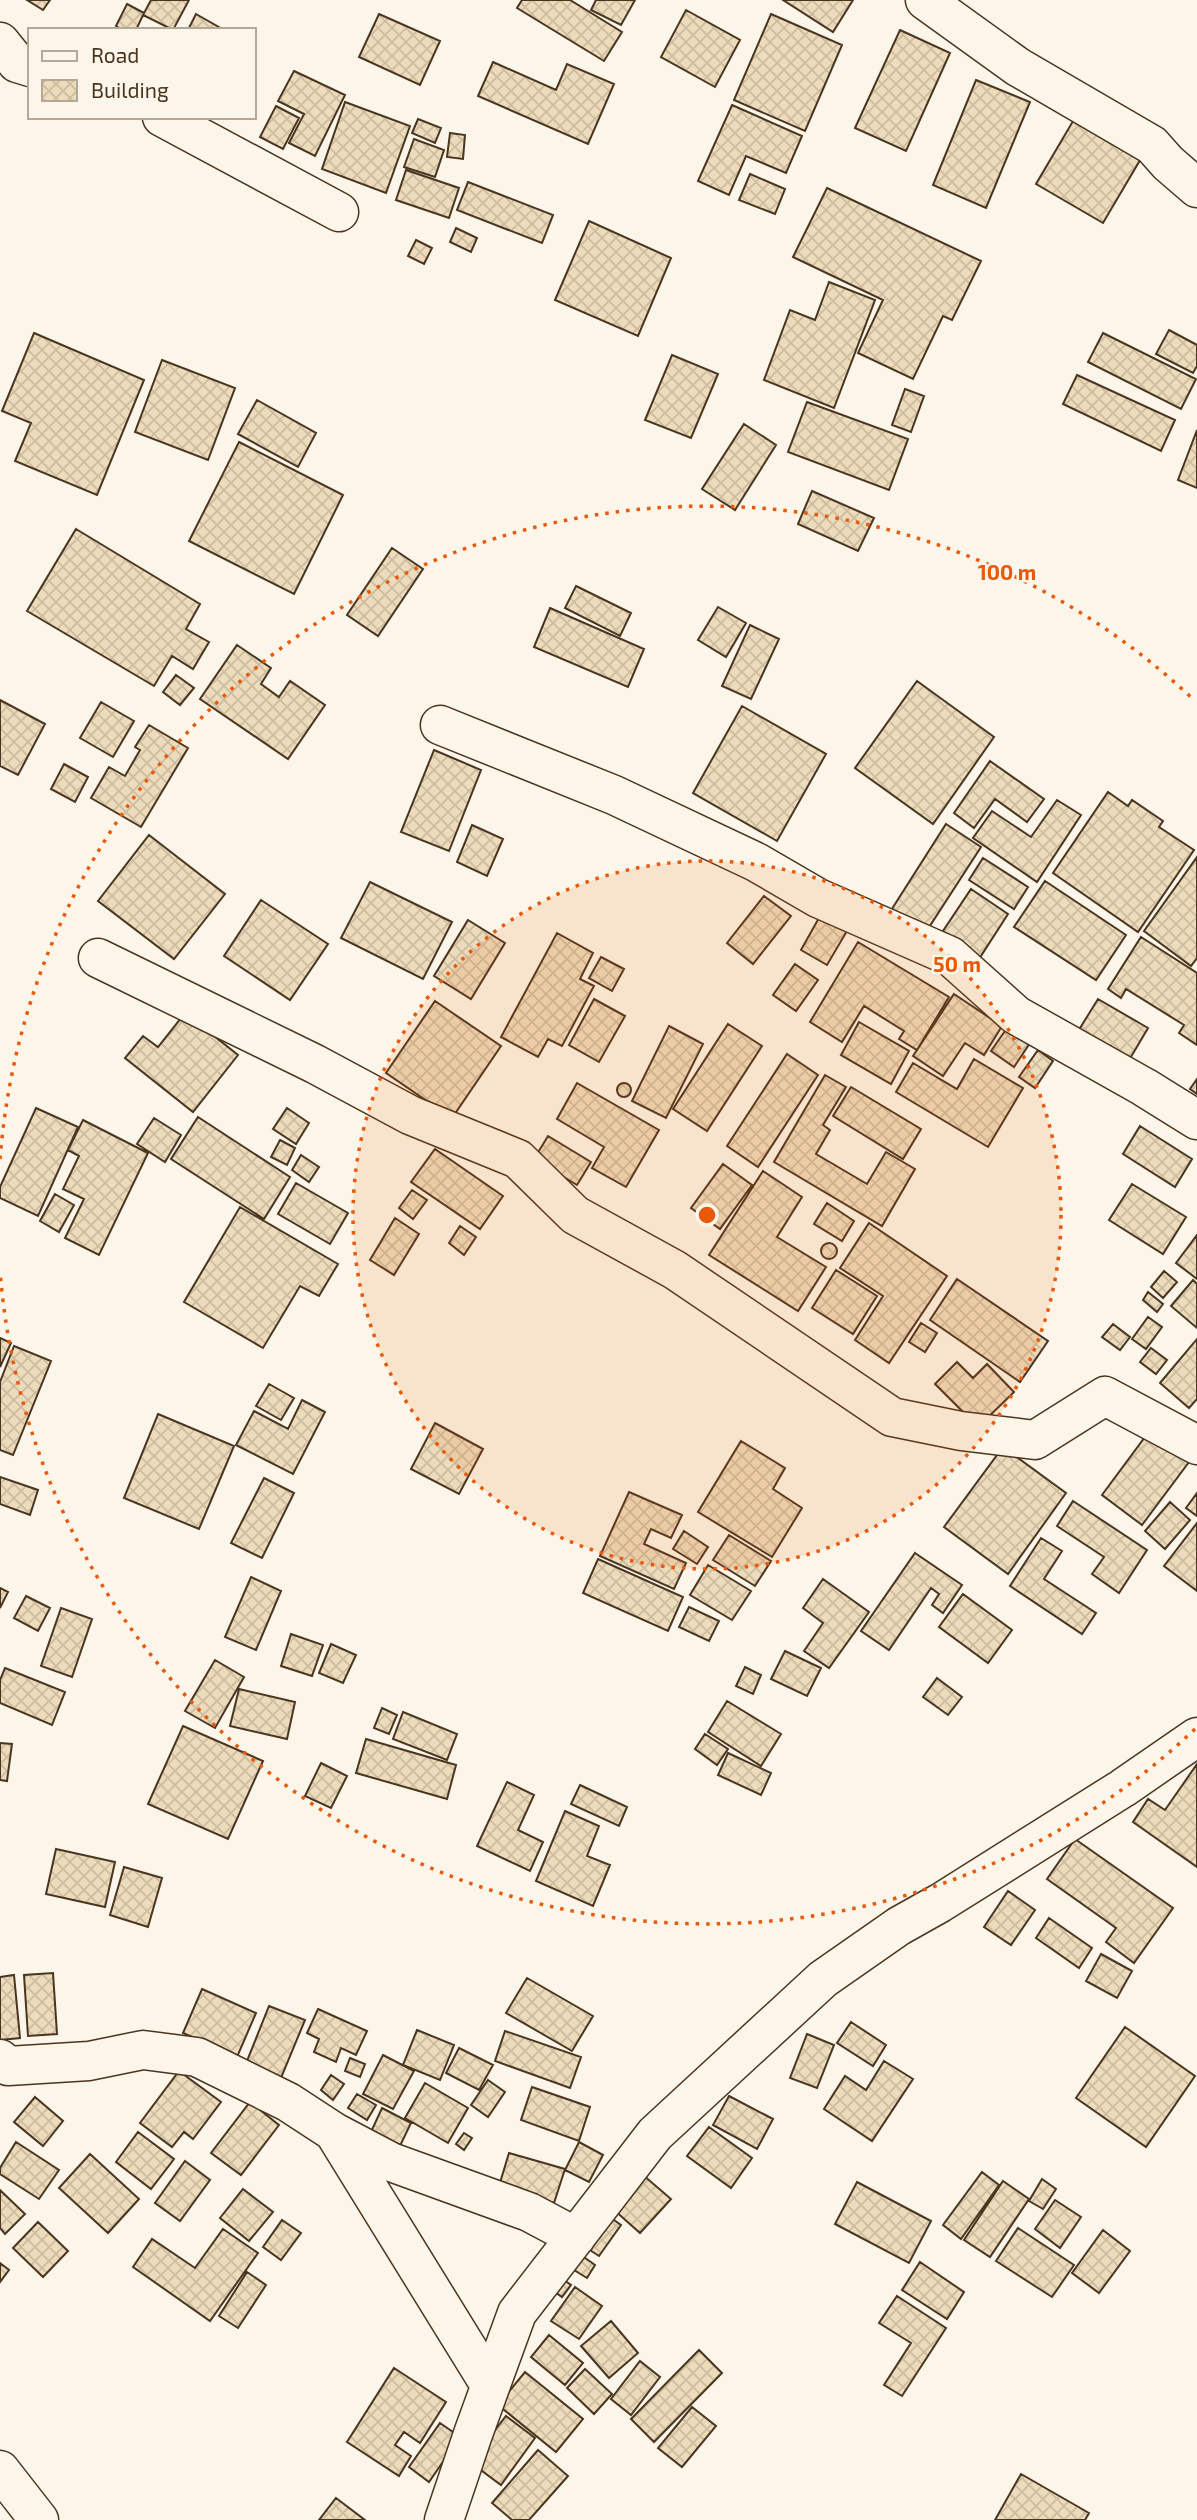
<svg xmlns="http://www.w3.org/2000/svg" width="1197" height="2520" viewBox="0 0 1197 2520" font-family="'Exo 2',sans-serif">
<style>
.building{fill:url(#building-cross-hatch);stroke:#4a3520;stroke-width:2}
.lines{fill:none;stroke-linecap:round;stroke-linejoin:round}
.minor-casing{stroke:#4a3520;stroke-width:41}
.minor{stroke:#fbf6e9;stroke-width:38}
.ring{fill:none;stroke:#e8590c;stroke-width:3.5;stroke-dasharray:3.5 7}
.centre{fill:#e8590c;stroke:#fbf6e9;stroke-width:3.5}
.ring-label{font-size:21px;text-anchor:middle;font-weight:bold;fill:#e8590c;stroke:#fbf6e9;stroke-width:5;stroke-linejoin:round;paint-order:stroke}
</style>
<defs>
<pattern id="building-cross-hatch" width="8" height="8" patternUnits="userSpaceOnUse" patternTransform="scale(1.75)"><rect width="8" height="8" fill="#ecdcbc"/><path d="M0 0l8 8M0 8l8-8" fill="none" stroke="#ccbda1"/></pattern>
</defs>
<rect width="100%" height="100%" fill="#fbf6e9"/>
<path class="building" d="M27 0H50L43 10Z
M151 0H189L173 30 143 15Z
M522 0H570L622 32 604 61 517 8Z
M596 0H635L621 25 591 10Z
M783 0H853L833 32Z
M127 4 144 13 136 30H122L116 26Z
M686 10 740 40 715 87 661 57Z
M196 14 224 30H188Z
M379 14 440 41 420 85 359 57Z
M771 14 842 45 805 131 734 100Z
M900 30 950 53 906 151 855 128Z
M493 62 556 90 567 64 614 84 588 144 478 96Z
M294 71 345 95 315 156 289 143 304 114 278 101Z
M976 80 1030 102 986 208 933 185Z
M345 102 410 126 386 193 322 169Z
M732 105 802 136 786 173 746 156 729 195 698 181Z
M276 106 299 118 283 149 260 137Z
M1076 116 1143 155 1103 223 1036 184Z
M418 119 441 128 435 143 412 133Z
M450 133 465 135 463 159 447 157Z
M414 139 444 150 435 177 404 167Z
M406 170 459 188 449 218 396 200Z
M750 174 785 189 775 214 739 200Z
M468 182 553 215 542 243 457 210Z
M827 188 981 261 952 320 943 316 913 379 858 353 883 300 793 257Z
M589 221 671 258 638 336 555 300Z
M456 228 477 238 471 252 450 242Z
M416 240 432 248 424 264 408 256Z
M829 282 875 300 834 408 764 380 790 310 815 320Z
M1169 330 1197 345V366L1193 373 1156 354Z
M34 333 144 380 97 495 15 461 31 423 2 411Z
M1103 333 1196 379 1181 409 1088 362Z
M672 355 718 374 691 438 645 420Z
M162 360 235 388 208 460 135 432Z
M1077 375 1175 420 1161 451 1063 404Z
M905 389 924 396 911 432 892 425Z
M257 400 316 433 298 467 238 434Z
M807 402 908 439 889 490 788 452Z
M744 424 776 445 735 510 702 489Z
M1197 430V488L1178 480Z
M239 442 343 495 294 594 189 541Z
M812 491 874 518 858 551 798 524Z
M76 529 200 604 186 629 209 642 193 669 172 656 154 686 27 611Z
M392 548 423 569 378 636 347 615Z
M576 586 631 613 620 636 565 608Z
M718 607 746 623 726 657 698 640Z
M550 608 644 649 628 687 534 647Z
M750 625 779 639 751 699 722 686Z
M237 645 271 668 261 684 279 697 290 681 325 705 288 759 200 699Z
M176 675 194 688 180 705 163 692Z
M917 681 994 737 933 824 855 768Z
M0 700 45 724 18 775 0 766Z
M101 702 134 721 113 757 80 738Z
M742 706 826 754 777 841 693 793Z
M149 725 188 748 141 827 91 798 109 767 125 776 140 750 135 747Z
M434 750 481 770 449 851 401 832Z
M990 761 1044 799 1027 822 995 799 974 828 954 813Z
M64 764 88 777 75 802 51 789Z
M1108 792 1128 806 1132 800 1163 821 1159 827 1194 850 1138 932 1053 873Z
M1057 800 1081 815 1037 882 973 838 992 811 1031 837Z
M946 824 981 847 924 935 890 912Z
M472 825 503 839 487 876 457 862Z
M149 835 225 894 174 959 98 901Z
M1197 857V958L1191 966 1144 931Z
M983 858 1028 887 1014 909 969 880Z
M1045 881 1126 935 1096 980 1014 927Z
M370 882 452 922 423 979 341 938Z
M971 889 1008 914 979 959 941 934Z
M764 896 791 916 753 964 727 943Z
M261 900 328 944 290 1000 224 956Z
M820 916 847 931 827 965 801 950Z
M468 920 505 943 471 999 434 976Z
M557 933 593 953 580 979 594 986 562 1046 548 1039 538 1057 501 1037Z
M1141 937 1197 973V1045L1179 1033 1184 1025 1126 989 1121 998 1108 989Z
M858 942 949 997 917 1050 899 1039 904 1031 864 1006 842 1042 810 1022Z
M601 957 624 969 612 991 589 978Z
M795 964 818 980 796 1011 773 995Z
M954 994 1002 1026 984 1055 965 1043 943 1076 913 1056Z
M594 999 625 1016 599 1062 569 1045Z
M1098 999 1148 1028 1128 1062 1077 1033Z
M435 1001 501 1046 452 1118 386 1073Z
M185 1013 238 1055 193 1112 125 1058 143 1036 158 1047Z
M859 1022 909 1051 891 1084 841 1055Z
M728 1024 762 1046 707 1131 673 1109Z
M669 1026 703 1044 666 1118 632 1101Z
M1007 1028 1030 1043 1014 1067 991 1051Z
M1038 1050 1053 1061 1035 1088 1019 1077Z
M787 1054 818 1075 758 1167 727 1146Z
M974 1059 1023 1088 988 1147 896 1092 913 1063 957 1089Z
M825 1075 846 1087 823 1125 830 1130 816 1154 867 1184 886 1152 915 1169 882 1226 774 1162Z
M1197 1079V1094L1190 1089Z
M577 1083 659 1130 626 1187 592 1168 604 1147 557 1119Z
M617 1090a7 7 0 1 1 14 0a7 7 0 1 1-14 0Z
M851 1087 921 1129 903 1159 833 1116Z
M36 1108 78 1127 38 1216 0 1198V1187Z
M287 1108 309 1123 296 1144 273 1129Z
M198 1117 290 1177 264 1219 171 1159Z
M154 1118 181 1135 165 1162 137 1144Z
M83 1120 148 1153 99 1255 65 1238 84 1199 63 1189 79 1156 68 1150Z
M1140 1126 1192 1159 1175 1187 1123 1154Z
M548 1136 591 1162 577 1185 534 1159Z
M280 1140 295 1148 287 1165 271 1157Z
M435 1149 503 1196 480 1229 411 1182Z
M301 1155 319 1167 309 1182 292 1170Z
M723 1164 752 1185 720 1229 691 1208Z
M763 1171 802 1197 777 1237 826 1267 798 1311 709 1255Z
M296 1183 348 1213 330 1244 278 1214Z
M1132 1184 1186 1217 1163 1254 1109 1220Z
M412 1190 427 1200 413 1219 399 1208Z
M55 1194 74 1205 59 1232 40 1221Z
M827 1203 854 1221 842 1241 814 1224Z
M240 1207 338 1264 319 1296 300 1286 263 1348 184 1302Z
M395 1218 419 1234 394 1275 370 1260Z
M869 1223 947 1276 889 1363 855 1340 883 1296 840 1268Z
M460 1226 476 1237 464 1255 449 1243Z
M1197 1235V1279L1176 1263Z
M821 1251a8 8 0 1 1 16 0a8 8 0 1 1-16 0Z
M836 1270 877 1296 853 1334 812 1308Z
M1164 1271 1177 1282 1163 1298 1151 1287Z
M957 1279 1048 1341 1020 1382 930 1320Z
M1193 1280 1197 1284V1328L1171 1306Z
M1148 1292 1163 1304 1157 1312 1143 1300Z
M1148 1317 1162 1327 1146 1349 1132 1339Z
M921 1323 937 1333 925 1352 909 1342Z
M1113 1324 1130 1337 1120 1350 1102 1337Z
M0 1338 11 1343 0 1367Z
M1197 1339V1399L1189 1408 1160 1383Z
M14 1346 51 1361 13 1455 0 1450V1382Z
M1151 1348 1167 1360 1156 1374 1140 1362Z
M957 1362 973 1378 987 1364 1014 1392 978 1427 935 1384Z
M269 1384 294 1398 281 1420 256 1406Z
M302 1400 325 1412 293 1474 236 1445 254 1411 288 1429Z
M158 1414 234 1446 199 1529 124 1498Z
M435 1423 483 1449 459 1494 411 1469Z
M1148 1433 1189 1462 1142 1525 1102 1495Z
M741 1441 785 1468 773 1489 802 1508 772 1557 698 1512Z
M1003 1447 1066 1493 1008 1574 944 1527Z
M0 1477 38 1490 30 1515 0 1504Z
M264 1478 294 1493 262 1558 231 1543Z
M629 1492 682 1515 671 1538 651 1529 644 1544 686 1563 674 1589 600 1556Z
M1197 1493V1516L1186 1508Z
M1073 1501 1147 1550 1119 1593 1092 1574 1104 1557 1057 1526Z
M1170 1502 1190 1520 1165 1549 1145 1531Z
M1197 1523V1591L1164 1566Z
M684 1531 708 1547 697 1564 673 1549Z
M729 1535 771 1561 755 1586 713 1560Z
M1041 1538 1062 1551 1044 1579 1096 1613 1082 1634 1010 1586Z
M915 1553 962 1585 943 1613 932 1605 939 1594 931 1588 889 1650 861 1631Z
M598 1559 683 1597 668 1631 583 1593Z
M708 1565 751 1591 732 1620 690 1595Z
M251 1577 281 1591 256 1650 225 1637Z
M823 1579 869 1612 829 1668 804 1651 823 1623 803 1608Z
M0 1588 8 1592 0 1608Z
M963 1594 1012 1630 988 1663 939 1627Z
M26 1596 50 1608 38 1631 14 1618Z
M689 1607 719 1621 709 1641 679 1627Z
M61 1608 92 1619 72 1677 41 1666Z
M291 1634 323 1645 312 1676 281 1666Z
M331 1644 356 1655 343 1683 319 1673Z
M785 1651 821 1668 807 1696 771 1679Z
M215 1660 244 1677 215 1728 185 1711Z
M745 1667 761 1675 753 1694 736 1686Z
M5 1668 65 1692 52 1725 0 1703V1680Z
M937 1678 962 1697 948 1715 923 1697Z
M239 1689 295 1702 287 1739 230 1726Z
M727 1701 781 1734 761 1766 708 1732Z
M382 1708 397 1715 389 1734 374 1728Z
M403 1712 457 1734 447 1760 393 1739Z
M183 1726 263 1761 228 1839 148 1804Z
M705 1734 728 1749 717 1765 695 1749Z
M366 1739 456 1765 447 1799 356 1773Z
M0 1743 12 1744 7 1781 0 1780Z
M728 1753 771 1773 761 1795 718 1775Z
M321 1763 347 1776 331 1808 305 1796Z
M1197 1764V1867L1133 1822 1148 1799 1165 1810Z
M507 1782 534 1795 518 1830 543 1842 530 1871 477 1846Z
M580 1785 627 1807 619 1826 571 1804Z
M565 1811 599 1826 587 1856 610 1865 593 1906 536 1881Z
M1075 1839 1173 1908 1134 1963 1106 1942 1116 1928 1047 1879Z
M56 1849 115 1862 105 1907 46 1894Z
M124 1867 162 1878 148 1927 110 1915Z
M1008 1891 1035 1910 1011 1945 984 1927Z
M1049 1918 1092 1948 1079 1968 1036 1938Z
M1101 1954 1132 1971 1117 1998 1086 1981Z
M53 1973 57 2034 28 2036 24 1975Z
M14 1975 20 2038 0 2040V1977Z
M527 1978 593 2016 572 2051 506 2013Z
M202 1989 256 2013 237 2057 183 2033Z
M269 2006 305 2020 276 2090 241 2076Z
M318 2009 367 2031 356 2055 341 2048 336 2062 314 2052 319 2039 307 2033Z
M851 2022 886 2045 873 2066 837 2043Z
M1125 2027 1195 2076 1146 2147 1076 2098Z
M417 2030 454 2045 440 2080 403 2065Z
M505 2031 581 2057 570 2088 495 2061Z
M807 2034 834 2045 817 2088 790 2078Z
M459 2048 493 2065 479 2090 446 2073Z
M383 2055 414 2071 393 2109 363 2094Z
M350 2058 365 2064 360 2077 345 2071Z
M884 2061 913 2079 872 2141 824 2109 845 2076 866 2090Z
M179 2071 221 2102 193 2139 184 2132 172 2147 140 2123Z
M331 2075 344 2084 333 2100 321 2090Z
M488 2080 505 2092 488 2117 471 2105Z
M425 2083 468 2108 448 2143 405 2118Z
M532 2087 590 2107 579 2141 521 2120Z
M357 2094 376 2105 367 2120 348 2108Z
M729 2096 773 2119 757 2149 713 2125Z
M35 2097 63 2121 43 2146 14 2122Z
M250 2102 279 2125 241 2175 211 2153Z
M382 2108 411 2123 399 2148 370 2134Z
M709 2127 752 2158 731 2188 687 2156Z
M138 2132 174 2159 151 2189 116 2162Z
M464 2133 472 2138 464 2150 456 2144Z
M16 2142 59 2170 39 2199 0 2174V2168Z
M579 2142 603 2155 589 2182 565 2170Z
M509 2153 565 2169 554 2203 499 2186Z
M90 2154 139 2199 108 2233 59 2188Z
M185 2161 210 2180 180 2221 155 2203Z
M982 2172 999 2185 961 2239 943 2225Z
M643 2175 671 2199 640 2233 613 2209Z
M1042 2179 1056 2189 1043 2209 1029 2201Z
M1003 2181 1029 2199 990 2257 964 2240Z
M857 2182 931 2221 909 2263 835 2224Z
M243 2189 273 2212 249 2241 220 2218Z
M0 2190 25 2214 5 2234 0 2228Z
M1055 2200 1081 2217 1060 2248 1035 2229Z
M601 2211 621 2225 599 2256 579 2243Z
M282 2220 301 2233 281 2260 263 2247Z
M38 2222 68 2251 43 2277 13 2248Z
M1018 2228 1074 2265 1052 2297 996 2261Z
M223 2229 258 2253 210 2321 133 2267 152 2239 195 2268Z
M1103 2230 1130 2251 1099 2293 1072 2273Z
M578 2253 595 2265 587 2278 569 2267Z
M920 2262 964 2292 947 2319 902 2290Z
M0 2263 9 2270 0 2282Z
M247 2272 266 2285 238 2328 219 2316Z
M554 2273 571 2285 562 2297 545 2285Z
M575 2287 602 2306 579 2339 551 2321Z
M897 2296 946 2328 902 2396 884 2385 911 2343 879 2323Z
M611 2321 638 2353 609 2378 581 2346Z
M549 2335 583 2363 565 2385 531 2357Z
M699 2350 722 2373 654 2442 631 2419Z
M640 2361 660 2377 631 2415 611 2399Z
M394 2368 446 2402 420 2443 404 2432 395 2445 411 2456 399 2476 347 2442Z
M585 2369 612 2394 594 2414 567 2388Z
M525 2372 583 2419 556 2452 498 2405Z
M692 2407 716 2426 682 2467 658 2448Z
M506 2416 535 2438 501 2485 470 2462Z
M440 2423 460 2437 429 2482 409 2467Z
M538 2450 568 2476 529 2520H512L492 2503Z
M1021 2474 1089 2513 1085 2520H995Z
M336 2498 365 2520H319Z"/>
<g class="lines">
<defs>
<path id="minor" d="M925 0 1018 67 1152 145 1168 163 1197 188
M0 42 17 63 30 67
M162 117 339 212
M440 725 614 795 756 862 818 898 950 956 1016 1015 1144 1087 1197 1120
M98 958 315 1064 410 1115 518 1159 575 1215 675 1270 892 1417 961 1431 1035 1440 1105 1396 1197 1445
M0 2059 8 2066 89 2061 143 2050 197 2057 288 2102 334 2132 391 2162 529 2212 576 2237
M335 2134 490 2385
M0 2470 39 2520
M444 2520 473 2434 517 2313 655 2134 823 1979 899 1926 940 1903 1123 1788 1197 1737"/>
</defs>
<use href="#minor" class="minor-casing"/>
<use href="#minor" class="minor"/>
</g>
<circle cx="707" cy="1215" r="354" fill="#e8590c" fill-opacity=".12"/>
<g class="ring">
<circle cx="707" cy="1215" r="354"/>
<path d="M1195 1729A709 709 0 0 1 0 1271M0 1159A709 709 0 0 1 1195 701"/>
</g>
<circle cx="707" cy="1215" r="10" class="centre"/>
<g class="ring-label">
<text x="1007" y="580">100 m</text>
<text x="957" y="972">50 m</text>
</g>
<rect x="28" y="28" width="228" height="91" fill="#fbf6e9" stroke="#b4a999" stroke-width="2"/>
<rect x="42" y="51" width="35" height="10" fill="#fbf6e9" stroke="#b4a999" stroke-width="2"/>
<text x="91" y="63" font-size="21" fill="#4a3520">Road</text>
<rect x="42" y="80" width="35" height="21" fill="url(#building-cross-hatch)" stroke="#b4a999" stroke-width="2"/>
<text x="91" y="98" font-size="21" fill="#4a3520">Building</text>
</svg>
